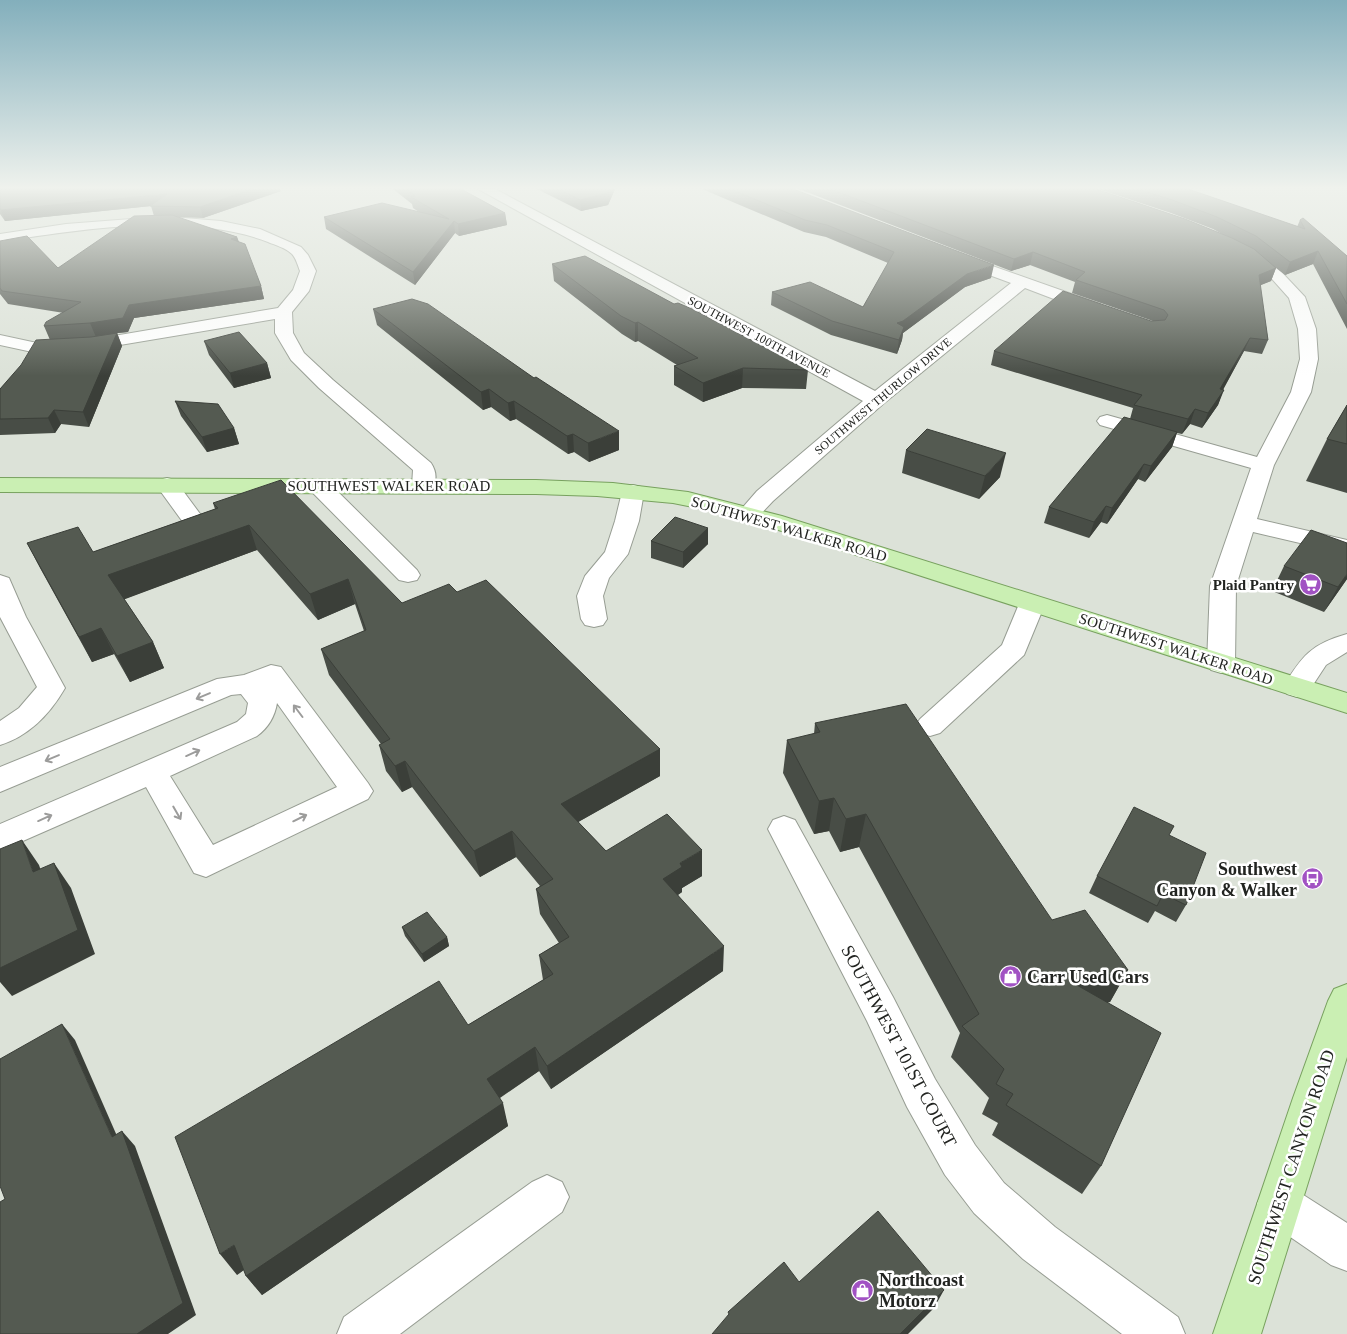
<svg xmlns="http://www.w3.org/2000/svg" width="1347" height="1334" viewBox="0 0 1347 1334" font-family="'Times New Roman',serif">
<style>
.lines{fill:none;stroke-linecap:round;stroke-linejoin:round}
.minor-casing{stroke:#979d93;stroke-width:2}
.major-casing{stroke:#78a15f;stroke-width:2}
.minor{fill:#fff;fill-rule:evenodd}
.major{fill:#caefb3;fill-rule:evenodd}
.wall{fill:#484d46}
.shaded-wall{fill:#3b3f39}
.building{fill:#545a51;stroke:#3b3f39}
.oneway{stroke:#9c9c9b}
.labels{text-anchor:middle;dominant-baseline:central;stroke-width:5;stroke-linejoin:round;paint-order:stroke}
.far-street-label{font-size:12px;fill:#222421;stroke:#fff}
.street-label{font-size:15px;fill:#222421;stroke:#fff}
.poi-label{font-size:15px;font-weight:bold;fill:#222421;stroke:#fff;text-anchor:end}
.near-poi-label{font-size:18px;font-weight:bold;fill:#222421;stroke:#fff;text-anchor:start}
.near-street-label{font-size:18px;fill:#222421;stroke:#fff}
</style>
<rect width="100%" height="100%" fill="#dce2d8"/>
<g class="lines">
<defs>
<path id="minor" d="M478 189H495L875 391 1011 283 954 262 951 259 954 256H964L1100 304 1102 308 1100 312H1088L1025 288 883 404 773 501 756 519 748 521 740 519 737 514 757 491 863 401Z
M144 218H184L221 221 260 229 301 247 308 255 316 271 309 291 292 312 293 333 304 353 333 380 431 463C437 472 437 482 431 491L423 493 415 491 412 486 413 470 319 388 291 360 275 333V319L96 349 37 353 0 345V335L37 343 96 339 278 308 293 290 300 271C298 266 296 258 292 254 286 248 275 245 268 242 191 212 80 229 0 242V234L66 224Z
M1245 246 1273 263 1305 297 1316 329 1318 359 1311 392 1274 465 1257 519 1347 540V554L1253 532 1236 586 1235 664 1231 670 1221 673 1211 670 1207 664 1210 586 1251 468 1100 425 1097 421 1100 417 1107 415 1257 457 1291 392 1300 359 1298 329 1289 298 1263 269 1240 254 1237 251 1240 248Z
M167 478 175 480 209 526 213 531 209 536 201 538 193 536 156 485 159 480Z
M319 479 327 481 417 570 420 575 417 580 408 582 399 580 311 491 308 486 311 481Z
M633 485 641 487 644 492 639 521 628 554 609 578 603 596 607 619 603 625 594 627 585 625 581 619 577 596 585 576 605 552 615 521 622 492 625 487Z
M0 575 9 578 26 617 65 688C50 714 29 736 0 745V721L19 708 37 687 0 617Z
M1032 596 1041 598 1045 604 1024 655 940 733 930 736 920 733 915 726 920 719 1002 645 1019 604 1023 598Z
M1347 634V652L1326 665 1307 694 1297 697 1287 694 1283 687C1302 656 1311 644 1347 634Z
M271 665 281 667 368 783 373 791 368 799 206 877 194 873 146 787 0 851V824L237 722 246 714 248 703 241 694 231 695 0 792V767L217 679 244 675ZM277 703 337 787 213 845 170 776 257 736C268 728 275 716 277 703Z
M784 816 795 820 893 997 935 1079 975 1145 1004 1183 1055 1227 1178 1317 1185 1334H1122L1023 1259 974 1213 945 1175 907 1107 867 1021 768 829 773 820Z
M547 1175 562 1182 569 1197 562 1212 400 1334H337L344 1317 532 1182Z
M1279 1182 1294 1189 1347 1223V1271L1331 1265 1264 1219 1257 1204 1264 1189Z"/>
<path id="major" d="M0 478 536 480 613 483 688 492 782 516 1347 693V713L766 526 713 511 673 503 597 496 536 494 0 492Z
M1347 984V1057L1261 1334H1213L1293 1098 1328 1001 1334 989Z"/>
</defs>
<use href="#minor" class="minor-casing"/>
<use href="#major" class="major-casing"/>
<use href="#minor" class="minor"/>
<use href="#major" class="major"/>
</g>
<path class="wall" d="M0 189 281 191 203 218 176 217 237 237 239 242 261 286 264 299 134 318 128 332 117 333 122 346 89 427 61 424 55 433 0 435V389L50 340 44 326 64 313 8 304 0 294V241L58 268 154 216 151 206 5 221 0 214Z
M393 189H461L505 213 507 225 459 236 455 233 415 285 326 229 324 217 419 212 413 208 412 204Z
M537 189H615L608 205 581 211Z
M702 189H793L991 278 965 287 903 333 902 340 897 354 831 335 771 305 772 292 863 307 888 263 826 237 804 232Z
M799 189H1096L1222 234 1213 229 1171 213 1098 189H1188L1297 227 1300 220 1347 256V329L1313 264 1285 275 1276 268 1271 281 1260 285 1268 340 1262 354 1244 351 1223 390 1218 405 1202 428 1190 424 1182 434 1177 433 1172 447 1145 482 1138 479 1107 524 1101 522 1089 538 1044 523 1049 507 1130 419 1133 408 991 365 994 351 1153 321 1072 293 1075 282 1030 265 1011 271Z
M552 264 674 304 808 370 806 389 742 388 703 402 674 385V366L677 365 638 341 635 342 622 334 554 281Z
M373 309 619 450 589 462 574 452 568 454 516 419 510 421 491 407 483 410 377 325Z
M204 341 267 363 271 378 234 388 209 355Z
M175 401 234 428 239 444 207 452 181 416Z
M1347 405V493L1306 481 1327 439Z
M906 450 1000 477 979 499 902 473Z
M213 503 402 603 457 592 660 749V776L578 822 606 851 702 876 682 888V892L678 895 723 971 551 1089 539 1071 500 1098 508 1126 262 1295 246 1276 244 1270 237 1275 468 1025 543 980 539 955 559 943 540 914 536 889 540 886 516 857 480 877 412 787 402 792 386 771 379 745 381 744 329 675 321 649 364 631 355 604 318 620 257 550 124 599 153 642 164 668 130 682 114 654 92 662 40 568 27 543 93 552 215 509Z
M708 528V544L683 568 651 558V541Z
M1284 566 1347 579 1324 612 1272 591Z
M815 723 1052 920 1128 970 1110 1002H1107L1101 1166 1082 1194 992 1135 998 1123 982 1114 989 1098 951 1057 960 1033 859 847 840 852 829 831 814 834 783 773 787 740 814 734Z
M1169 835 1186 905 1176 922 1155 911 1148 923 1089 893 1097 876Z
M402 927 447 937 449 946 424 962 405 936Z"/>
<path class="shaded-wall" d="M252 189H280L281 191 203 218 200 207Z
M609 189H615L608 205 581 211 580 200Z
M167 194 150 206H151L5 221 1 210Z
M505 213 507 225 459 236 458 224Z
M454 221 455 233 415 285 413 272Z
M237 237 241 249 231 239Z
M1318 251 1313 264 1285 275 1290 262Z
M1033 252 1030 265 1011 271 1014 259Z
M994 265 991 278 965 287 903 333 902 340 897 354 899 340 897 323 967 274Z
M1276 268 1271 281 1254 288 1259 275Z
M261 286 264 299 134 318 128 332 117 333 122 346 89 427 83 412 96 337 90 323 129 305Z
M638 322V341L635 342V323Z
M1250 338 1244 351 1217 400 1224 390 1218 405 1202 428 1208 413 1220 389Z
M267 363 271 378 234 388 230 373Z
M743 368 742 388 703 402V383Z
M489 389 491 407 483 410 481 392Z
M514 401 516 419 510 421 508 403Z
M1195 409 1190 424 1182 434 1188 419Z
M54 410 61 424 55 433 48 418Z
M234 428 239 444 207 452 202 437Z
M619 431V450L589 462 588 443Z
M1177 432 1172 447 1145 482 1151 466Z
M573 434 574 452 568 454 567 436Z
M1006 453 1000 477 979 499 985 476Z
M1144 464 1138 479 1107 524 1112 508Z
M1106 506 1101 522 1089 538 1094 522Z
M249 525 257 550 120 601 108 575Z
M708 528V544L683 568V552Z
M1347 574V579L1324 612 1338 587Z
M348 579 355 604 318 620 310 594Z
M101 628 114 654 92 662 79 637Z
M153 642 164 668 130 682 117 656Z
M660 749V776L564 830 561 804Z
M405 761 412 787 402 792 395 766Z
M834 798 829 831 814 834 819 801Z
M866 814 859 847 840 852 846 819Z
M512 831 516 857 480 877 474 851Z
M22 840 39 865 50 897 33 872Z
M702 850V876L682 888V892L664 904 663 879 680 863Z
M54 863 71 888 95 954 12 996 0 982V968Z
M447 937 449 946 424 962 422 954Z
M724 946 723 971 551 1089 547 1066Z
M1128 970 1110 1002 1059 1016 1075 984Z
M62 1024 75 1040 124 1152 112 1137Z
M535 1047 539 1071 493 1102 487 1079Z
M503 1103 508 1126 262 1295 246 1276Z
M122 1131 135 1146 196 1315 168 1334H137Z
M234 1245 250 1265 237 1275 220 1254Z
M944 1290 934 1308 908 1334H900Z"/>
<path class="building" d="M0 189H252L200 207 150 206 167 194 1 210 0 209Z
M406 189H461L505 213 458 224 454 221 413 272 324 217 382 203 449 219 411 197 415 196Z
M559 189H609L607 193 580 200Z
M730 189H793L994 265 967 274 903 321 897 323 904 327 899 340 832 321 772 292 810 282 863 307 894 252 827 225 805 220Z
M830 189H1096L1185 219 1232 238 1254 249 1276 268 1259 275 1268 340 1250 338 1220 389 1224 390 1208 413 1195 409 1188 419 1134 405 1142 395 994 351 1063 291 1151 321 1165 320 1168 315 1164 310 1076 280 1085 272 1033 252 1014 259Z
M1137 189H1188L1305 229 1300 220 1303 218 1347 256V304L1318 251 1290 262 1256 236 1217 217 1175 201Z
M172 215 237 237 231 239 245 244 261 286 129 305 123 318 90 323 44 326 46 322 81 302 2 291 0 288V241L27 236 58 268 134 216Z
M585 256 674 304 678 303 692 309 808 370 743 368 703 383 674 366 698 358 638 322 635 323 621 316 552 264Z
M412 299 428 304 534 378 536 377 619 431 588 443 573 434 567 436 514 401 508 403 489 389 481 392 373 309Z
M239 332 267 363 230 373 204 341Z
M117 333 83 412 54 410 48 418 0 419V389L21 365 36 340 91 337Z
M175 401 218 404 234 428 202 437Z
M1347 405V444L1327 439Z
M1124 417 1177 432 1151 466 1144 464 1112 508 1106 506 1094 522 1049 507Z
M927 429 1006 453 985 476 906 450Z
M281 480 402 603 449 584 457 592 486 580 660 749 561 804 606 851 667 814 702 850 680 863 682 867 663 879 724 946 547 1066 535 1047 487 1079 503 1103 246 1276 234 1245 220 1254 175 1137 439 981 468 1025 553 974 539 955 569 937 536 889 553 879 512 831 474 851 405 761 395 766 379 745 390 739 321 649 366 630 348 579 310 594 249 525 108 575 153 642 117 656 101 628 79 637 27 543 78 527 93 552 218 508 213 503Z
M675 517 708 528 683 552 651 541Z
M1311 530 1347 543V574L1338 587 1284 566Z
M906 704 1052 920 1085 910 1128 970 1075 984 1161 1033 1101 1166 1006 1105 1013 1094 996 1084 1004 1069 962 1026 979 1014 866 814 846 819 834 798 819 801 787 740 820 732 815 723Z
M1134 807 1174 826 1169 835 1206 853 1186 905 1163 894 1157 906 1097 876Z
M22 840 33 872 54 863 78 930 0 968V849Z
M427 912 447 937 422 954 402 927Z
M62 1024 112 1137 122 1131 183 1303 137 1334H0V1202L5 1199 0 1186V1059Z
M878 1211 944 1290 900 1334H712L729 1314 728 1312 784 1262 799 1282Z"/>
<defs><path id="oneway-shaft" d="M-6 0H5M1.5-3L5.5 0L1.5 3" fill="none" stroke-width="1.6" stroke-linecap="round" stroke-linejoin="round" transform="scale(1.25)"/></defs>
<g class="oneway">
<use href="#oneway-shaft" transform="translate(203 696) rotate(157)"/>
<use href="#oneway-shaft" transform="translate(298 711) rotate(-127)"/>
<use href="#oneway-shaft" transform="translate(193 753) rotate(-24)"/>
<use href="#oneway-shaft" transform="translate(52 758) rotate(157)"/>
<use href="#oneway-shaft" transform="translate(177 813) rotate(60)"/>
<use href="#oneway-shaft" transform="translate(45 818) rotate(-24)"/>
<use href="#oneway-shaft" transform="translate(300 818) rotate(-26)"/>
</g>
<linearGradient id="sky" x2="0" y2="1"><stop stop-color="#83afbc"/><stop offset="0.5" stop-color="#eff2ed"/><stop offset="1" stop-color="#eff2ed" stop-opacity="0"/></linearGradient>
<rect width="1347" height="376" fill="url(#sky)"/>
<defs>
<symbol id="supermarket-disc" viewBox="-11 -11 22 22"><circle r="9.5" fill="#a152c3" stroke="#fff"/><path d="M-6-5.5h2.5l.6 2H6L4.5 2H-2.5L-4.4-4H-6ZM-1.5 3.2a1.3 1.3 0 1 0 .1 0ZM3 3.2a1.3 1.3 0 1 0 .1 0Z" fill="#fff"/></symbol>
<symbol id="bus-disc" viewBox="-11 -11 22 22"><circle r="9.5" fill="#a152c3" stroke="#fff"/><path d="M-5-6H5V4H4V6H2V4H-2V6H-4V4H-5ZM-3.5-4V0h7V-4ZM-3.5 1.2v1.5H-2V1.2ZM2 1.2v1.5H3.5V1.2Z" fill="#fff"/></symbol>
<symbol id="shop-disc" viewBox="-11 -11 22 22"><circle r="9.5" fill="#a152c3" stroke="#fff"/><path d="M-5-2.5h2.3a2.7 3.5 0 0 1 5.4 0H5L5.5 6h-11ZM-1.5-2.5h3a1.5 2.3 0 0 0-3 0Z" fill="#fff"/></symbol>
</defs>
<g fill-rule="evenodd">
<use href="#supermarket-disc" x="1298" y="572" width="25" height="25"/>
<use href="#bus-disc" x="1300" y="866" width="25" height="25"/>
<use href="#shop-disc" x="998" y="964" width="25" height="25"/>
<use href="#shop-disc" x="850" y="1278" width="25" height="25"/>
</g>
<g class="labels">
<g class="far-street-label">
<text transform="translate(759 337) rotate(28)">SOUTHWEST 100TH AVENUE</text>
<text transform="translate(883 396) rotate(-40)">SOUTHWEST THURLOW DRIVE</text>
</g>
<g class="street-label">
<text x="389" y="486">SOUTHWEST WALKER ROAD</text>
<text transform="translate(789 529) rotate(16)">SOUTHWEST WALKER ROAD</text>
<text transform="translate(1176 649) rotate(18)">SOUTHWEST WALKER ROAD</text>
</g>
<g class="poi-label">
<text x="1294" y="585">Plaid Pantry</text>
</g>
<g class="near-poi-label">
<text x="1297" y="869" text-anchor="end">Southwest<tspan x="1297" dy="21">Canyon &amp; Walker</tspan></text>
<text x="1027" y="977">Carr Used Cars</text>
<text x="879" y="1280">Northcoast<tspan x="879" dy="21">Motorz</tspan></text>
</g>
<g class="near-street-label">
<text transform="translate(899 1046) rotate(62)">SOUTHWEST 101ST COURT</text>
<text transform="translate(1291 1167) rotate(-72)">SOUTHWEST CANYON ROAD</text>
</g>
</g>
</svg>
